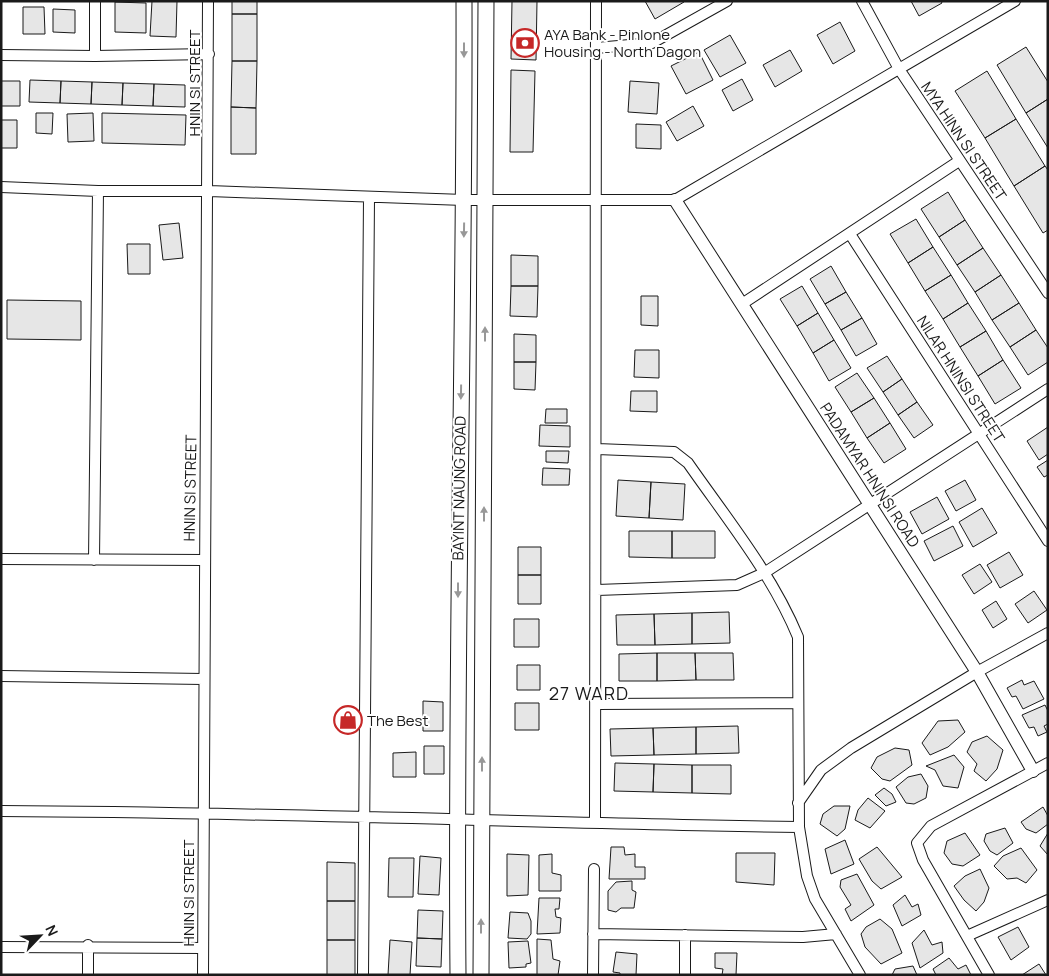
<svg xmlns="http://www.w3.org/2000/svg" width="1049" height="976" viewBox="0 0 1049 976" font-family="Manrope,sans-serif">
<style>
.building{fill:#e6e6e6;stroke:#1a1a1a}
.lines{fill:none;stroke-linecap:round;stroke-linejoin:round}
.minor-casing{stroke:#1a1a1a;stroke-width:12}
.tertiary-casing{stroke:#1a1a1a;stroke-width:14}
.secondary-casing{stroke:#1a1a1a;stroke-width:17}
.minor{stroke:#fff;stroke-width:10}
.tertiary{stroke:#fff;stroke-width:12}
.secondary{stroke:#fff;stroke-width:15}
.oneway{fill:#989898}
.labels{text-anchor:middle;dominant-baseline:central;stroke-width:4;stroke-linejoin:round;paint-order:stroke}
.poi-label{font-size:15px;fill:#1a1a1a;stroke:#fff;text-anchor:start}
.street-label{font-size:15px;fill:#1a1a1a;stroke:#fff}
.quarter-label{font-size:18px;letter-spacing:1px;fill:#1a1a1a;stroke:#fff}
</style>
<rect width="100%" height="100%" fill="#fff"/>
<path class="building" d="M152 1H177L176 37 150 36Z
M232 1H257V14H232Z
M512 1H537L536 60 511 59Z
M645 1H684V2L655 19Z
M911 1H941L942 3 919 16Z
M115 2 146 3V33L115 32Z
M23 7H44L45 34H23Z
M53 9 75 10V33L53 32Z
M232 14H257V61H232Z
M840 22 855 51 833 64 817 35Z
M730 35 746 63 720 77 704 50Z
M1026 47 1048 82V99L1026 113 997 65Z
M790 50 802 71 775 87 763 65Z
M699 52 713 80 686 94 671 66Z
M232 61H257L256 108 231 107Z
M511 70 535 71 533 152H510Z
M987 71 1016 119 985 138 955 91Z
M742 79 753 100 733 111 722 90Z
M30 80 61 81 60 103 29 102Z
M1 81H20V106H1Z
M61 81 92 82 91 104 60 103Z
M630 81 659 83 657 114 628 112Z
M92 82 123 83 122 105 91 104Z
M123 83 154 84 153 106 122 105Z
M154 84 185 85V107L153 106Z
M1048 99V148L1026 113Z
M693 106 704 126 677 141 666 122Z
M231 107 256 108V154H231Z
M36 113H53L52 134 36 133Z
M93 113 94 141 68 142 67 114Z
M102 113 186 115 185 145 102 143Z
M1016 119 1045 166 1014 186 985 138Z
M1 120H17V148H1Z
M636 124 661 125V149L636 148Z
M1045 166 1048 170V230L1043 233 1014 186Z
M948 192 965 220 939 237 921 209Z
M916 219 933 247 908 263 890 234Z
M965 220 983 248 957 265 939 237Z
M179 223 183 258 163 260 159 225Z
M127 244H150V274H128Z
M933 247 951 275 925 291 908 263Z
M983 248 1001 275 975 292 957 265Z
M511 255 538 256V286H511Z
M831 266 846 292 825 304 810 279Z
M951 275 968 303 943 319 925 291Z
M1001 275 1019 303 992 320 975 292Z
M511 286H538L537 317 510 316Z
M802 286 818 313 797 326 780 299Z
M846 292 862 318 841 330 825 304Z
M641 296H658V326L641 325Z
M7 300 81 301V340L7 339Z
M968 303 986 331 960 347 943 319Z
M1019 303 1036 330 1010 347 992 320Z
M818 313 834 340 813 353 797 326Z
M862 318 877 344 856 356 841 330Z
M1036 330 1048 348V362L1028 375 1010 347Z
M986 331 1003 360 978 376 960 347Z
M514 334 536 335V362H514Z
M834 340 851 368 829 381 813 353Z
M635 350H659V378L634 377Z
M887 356 902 379 883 392 867 368Z
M1003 360 1021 388 995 404 978 376Z
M514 362H536L535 390 514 389Z
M857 373 874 398 851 412 835 387Z
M902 379 917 402 898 415 883 392Z
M631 391H657V412L630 411Z
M874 398 890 423 867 438 851 412Z
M917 402 933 425 914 438 898 415Z
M546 409H567V423H545Z
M890 423 906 449 884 463 867 438Z
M540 425 570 426V447L539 446Z
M1048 427V454L1039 460 1027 441Z
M546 451H569L568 463 546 462Z
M1048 460V475L1044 477 1037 467Z
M543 468 570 469 569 485H542Z
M618 480 651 482 649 518 616 516Z
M965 480 976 500 956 511 945 491Z
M651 482 685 484 683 520 649 518Z
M937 497 949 519 922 534 910 512Z
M982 508 997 533 973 547 959 522Z
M953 526 963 546 934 561 924 541Z
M629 531H672V558L629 557Z
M672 531H715V558H672Z
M518 547H541V575H518Z
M1009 552 1023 575 1000 588 987 565Z
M980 564 992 582 974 594 962 575Z
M518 575H541V604H518Z
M1034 591 1047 610 1028 623 1015 604Z
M996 601 1007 619 993 628 982 610Z
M729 612 730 643 692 644V613Z
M692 613V644L655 645 654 614Z
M654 614 655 645H617L616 615Z
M514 619H539V647H514Z
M657 653H695L696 680 657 681Z
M657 653V681H619V654Z
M695 653H733L734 680H696Z
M517 665H540V690H517Z
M1022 680 1024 685 1034 681 1044 699 1023 709 1016 696 1012 697 1007 688Z
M423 701 443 702V731H423Z
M515 703H539V730H515Z
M1045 705 1048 711V724L1044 726 1047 732 1038 736 1034 727 1029 728 1022 715Z
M958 720 965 732 948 747 930 755 922 743 938 721Z
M738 726 739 753 696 754V727Z
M696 727V754L654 755 653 728Z
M653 728 654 755 611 756 610 729Z
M987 736 1003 750 997 769 986 781 974 771 977 764 967 752 972 742Z
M424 746H444V774H424Z
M895 748 909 750 912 765 890 781 882 779 871 768 877 757Z
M416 752V777H393V753Z
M954 755 964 767 958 788 943 786 935 770 926 766Z
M615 763 654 764 653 792 614 791Z
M654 764 692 765V793L653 792Z
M692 765H731V794L692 793Z
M921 774 928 786 926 798 914 804 906 803 896 787 908 777Z
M884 788 892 794 896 802 886 806 875 795Z
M868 798 885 811 870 828 855 820 858 810Z
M834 806H850L845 829 837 836 820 824 823 814Z
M1043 807 1048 816V824L1036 833 1026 829 1021 822Z
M1005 828 1013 843 997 855 990 851 984 841 986 834Z
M965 833 980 855 963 866 952 864 944 853 947 841Z
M1048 833V855L1040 846Z
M845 840 854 864 831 874 825 849Z
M611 847H624L625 855 635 854V867H645V879H609Z
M877 847 902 877 881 889 872 881 859 859Z
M1021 848 1037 870 1026 883 1017 878 1007 879 994 866 1003 856Z
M736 853H775L774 885 736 882Z
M507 854 529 855 528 895 507 896Z
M552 854V873L561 875V891H539V855Z
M420 856 441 858 439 895 418 894Z
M389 858H414L413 897H388Z
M327 862 355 863V901H327Z
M980 869 989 888 984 902 976 911 964 900 954 886 965 876Z
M857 874 874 905 851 921 845 909 851 905 840 887 841 880Z
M632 881V890L636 892 634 908H621L616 912 608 910V891L616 882Z
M905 895 912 907 918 904 921 915 902 926 893 905Z
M539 898H560L559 909H555L556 917 561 918 560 933 537 934Z
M327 901H355V940H327Z
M418 910 443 911 442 939 417 938Z
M510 912 528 913 531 921V934L527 939 508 938Z
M880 919 892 929 902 953 881 964 865 947 861 934 866 927Z
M1018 927 1029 947 1011 960 998 937Z
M924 930 932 945 942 942 943 953 920 968 912 943Z
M417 938 442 939 441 967 416 966Z
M537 939 551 940 553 959 560 961 558 975H537Z
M327 940H355V975H327Z
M390 940 412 942 410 975H388Z
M528 941 531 963 526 964V967L509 968 508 942Z
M616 952 637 954 636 975H620V973L613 972Z
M715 953H737L736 975H722L723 969 715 968Z
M949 958 958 969 966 965 971 975H936L933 969Z
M1039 964 1046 975H1022Z
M913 966 917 975H892L895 969Z"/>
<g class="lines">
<defs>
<path id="minor" d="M862 1 899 69 1048 293
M596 48 652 43 727 1
M1 55 95 56 209 54
M95 56V1
M1 187 98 191H209L464 200H675L1015 1
M850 234 1048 541
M742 304 959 161
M597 449 674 452 688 463C727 519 772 574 798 637L799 827 807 876 815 899 860 975
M1 559 204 560
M94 560 98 191
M597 590 737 585 764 573 1048 389
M1 676 203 679
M596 704 796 703
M798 803 821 770 851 748 977 672 1048 633
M1 811C267 812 533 823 799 827
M595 823 596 1
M593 934 803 937 836 934
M967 936 1048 900
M1 947 203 948
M88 975V945
M203 975 208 1
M363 975 369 198
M593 975 594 869
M685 975V935
M989 975 923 860 917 843 931 826 1048 763"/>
<path id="tertiary" d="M675 200 977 672 1033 771"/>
<path id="secondary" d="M458 975C455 650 465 326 464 1
M481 975 486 1"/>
</defs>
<use href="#minor" class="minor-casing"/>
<use href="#tertiary" class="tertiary-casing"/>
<use href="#secondary" class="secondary-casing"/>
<use href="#minor" class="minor"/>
<use href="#tertiary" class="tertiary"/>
<use href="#secondary" class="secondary"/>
</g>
<defs><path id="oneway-solid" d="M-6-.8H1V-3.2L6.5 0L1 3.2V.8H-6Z" transform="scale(1.25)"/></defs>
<g class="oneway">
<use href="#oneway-solid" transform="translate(464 50) rotate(90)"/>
<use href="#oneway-solid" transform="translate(464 230) rotate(91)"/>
<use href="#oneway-solid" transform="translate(485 334) rotate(-90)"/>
<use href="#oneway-solid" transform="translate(461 392) rotate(91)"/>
<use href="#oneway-solid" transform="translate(484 514) rotate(-90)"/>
<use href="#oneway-solid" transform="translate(458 590) rotate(90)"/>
<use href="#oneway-solid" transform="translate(482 764) rotate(-90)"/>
<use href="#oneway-solid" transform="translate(481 926) rotate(-90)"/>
</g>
<defs>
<symbol id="bank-ring" viewBox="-11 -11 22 22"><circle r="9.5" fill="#fff" stroke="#c62828" stroke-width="1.5"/><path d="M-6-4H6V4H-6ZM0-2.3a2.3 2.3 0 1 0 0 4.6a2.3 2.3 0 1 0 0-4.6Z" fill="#c62828"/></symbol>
<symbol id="shop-ring" viewBox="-11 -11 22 22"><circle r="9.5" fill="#fff" stroke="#c62828" stroke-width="1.5"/><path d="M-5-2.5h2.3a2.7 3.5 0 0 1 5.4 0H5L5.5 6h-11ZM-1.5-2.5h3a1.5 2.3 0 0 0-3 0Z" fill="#c62828"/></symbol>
</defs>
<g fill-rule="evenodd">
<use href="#bank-ring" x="509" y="27" width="32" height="32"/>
<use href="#shop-ring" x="332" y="704" width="32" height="32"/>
</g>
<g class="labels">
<g class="poi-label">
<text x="544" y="34">AYA Bank - Pinlone<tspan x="544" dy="17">Housing - North Dagon</tspan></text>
<text x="367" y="720">The Best</text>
</g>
<g class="street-label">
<text transform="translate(194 83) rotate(-90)">HNIN SI STREET</text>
<text transform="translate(964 141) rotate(56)">MYA HINN SI STREET</text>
<text transform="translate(961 379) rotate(57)">NILAR HNINSI STREET</text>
<text transform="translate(870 475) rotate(57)">PADAMYAR HNINSI ROAD</text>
<text transform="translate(190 488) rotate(-89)">HNIN SI STREET</text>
<text transform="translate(459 488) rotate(-89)">BAYINT NAUNG ROAD</text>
<text transform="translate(188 893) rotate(-90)">HNIN SI STREET</text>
</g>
<g class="quarter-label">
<text x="589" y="693">27 WARD</text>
</g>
</g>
<rect width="1049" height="976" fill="none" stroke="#1a1a1a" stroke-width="5"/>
<g transform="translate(40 936) rotate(65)" stroke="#ffffff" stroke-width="4" paint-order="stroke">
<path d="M0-4L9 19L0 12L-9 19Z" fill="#1a1a1a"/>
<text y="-8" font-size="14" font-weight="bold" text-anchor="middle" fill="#1a1a1a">N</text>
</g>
</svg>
